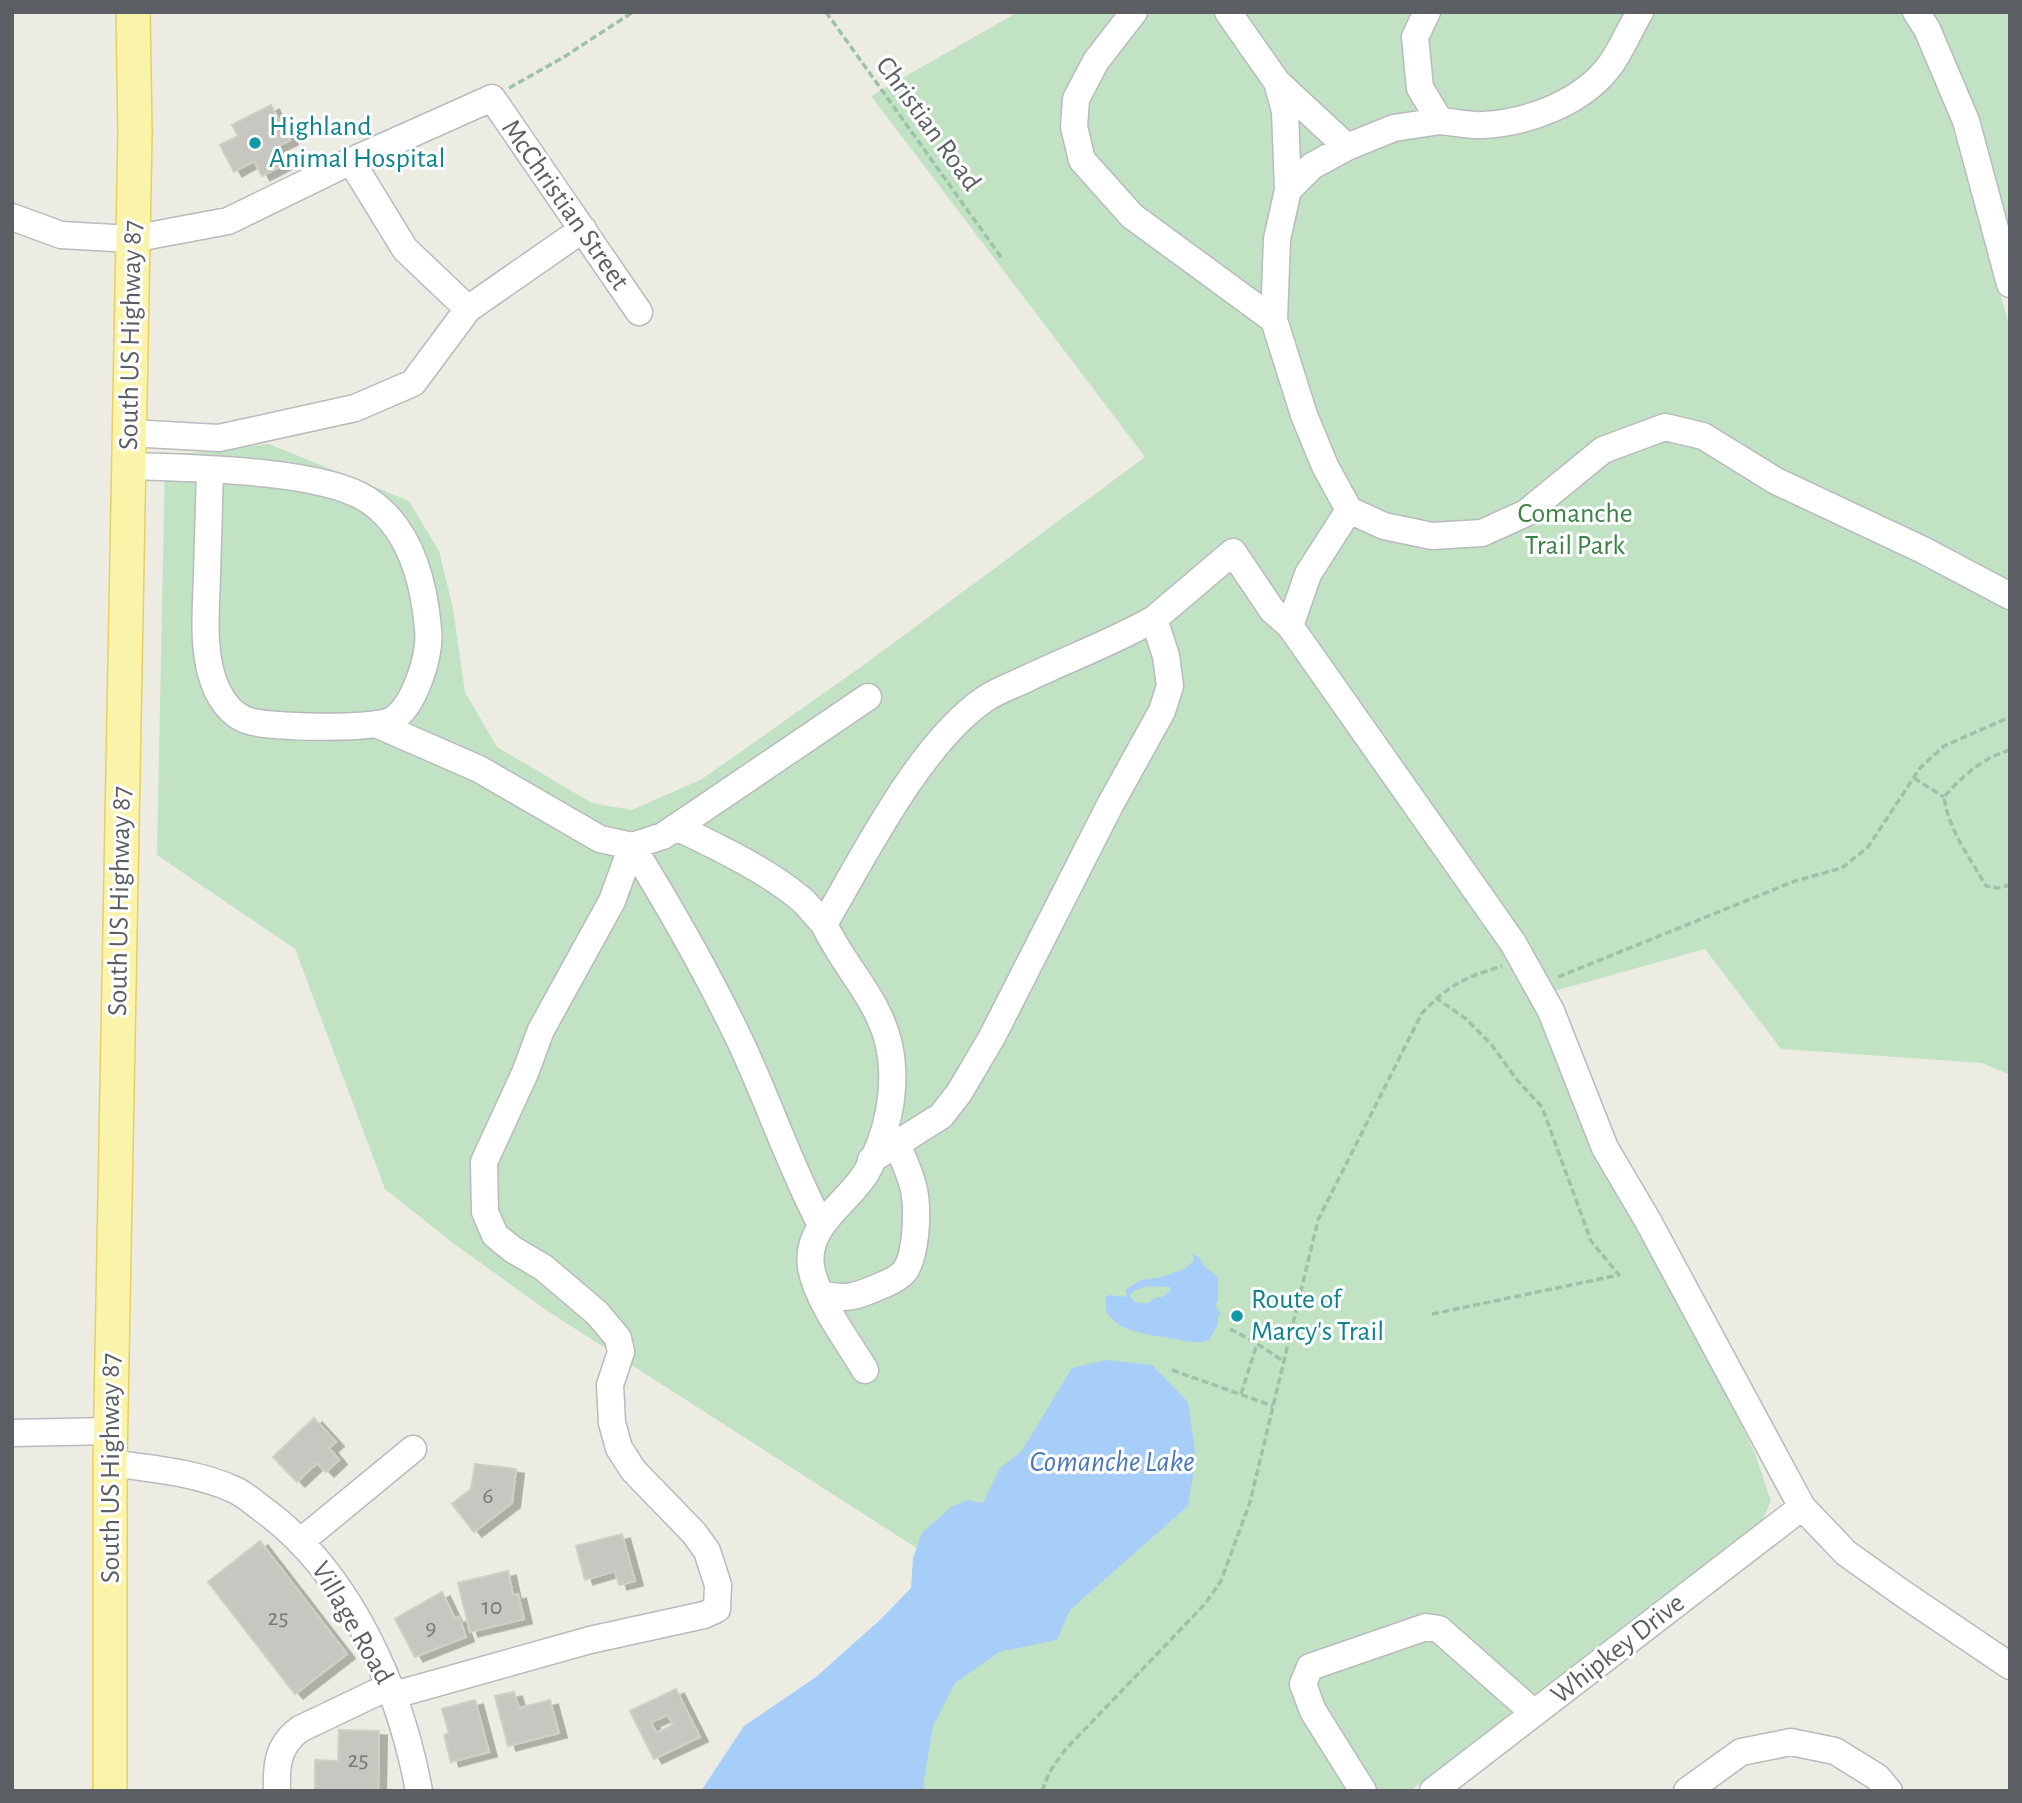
<svg xmlns="http://www.w3.org/2000/svg" width="2022" height="1803" viewBox="0 0 2022 1803" font-family="'Alegreya Sans',sans-serif">
<style>
.green{fill:#c1e3c4}
.water{fill:#a7cef9;fill-rule:evenodd}
.building{fill:#c8c6c0;stroke:#d1cec2;stroke-width:2;fill-rule:evenodd;filter:url(#shadow)}
.lines{fill:none;stroke-linecap:round;stroke-linejoin:round}
.minor-casing{stroke:#b8babf;stroke-width:29}
.major-casing{stroke:#e8cf61;stroke-width:36}
.path{stroke:#9bc3aa;stroke-width:3.5;stroke-dasharray:7 3.5;stroke-linecap:butt}
.minor{stroke:#fff;stroke-width:26}
.major{stroke:#faf4ab;stroke-width:33}
.culture-dot{fill:#0f9aa8;stroke:#fff;stroke-width:2.5}
.labels{text-anchor:middle;dominant-baseline:central;stroke-width:6;stroke-linejoin:round;paint-order:stroke}
.number-label{font-size:24px;fill:#76787a}
.street-label{font-size:28px;fill:#5b5e63;stroke:#fff}
.culture-label{font-size:28px;fill:#0d838f;stroke:#fff;text-anchor:start}
.park-label{font-size:28px;fill:#3a8345;stroke:#fff}
.water-label{font-size:30px;font-style:italic;fill:#4b77bb;stroke:#fff}
</style>
<defs>
<filter id="shadow"><feDropShadow dx="8" dy="4.5" stdDeviation="0" flood-color="#0004"/></filter>
</defs>
<rect width="100%" height="100%" fill="#edece3"/>
<path class="green" d="M1018 12H1902L1924 51 1943 94 2010 328V1075L1982 1063 1781 1049 1705 949 1533 997 1755 1453 1771 1501 1758 1530 1652 1616 1410 1791H901L957 1574 549 1312 453 1243 385 1189 295 949 157 855 165 456 269 444 409 501 439 551 453 608 465 692 497 747 592 803 632 810 702 779 865 664 1145 457 871 96Z
M1931 12H2010V246Z"/>
<path class="water" d="M1192 1254 1199 1257 1205 1267 1218 1277V1301L1215 1305 1221 1314 1218 1317V1325L1209 1340C1196 1345 1184 1340 1170 1338 1149 1334 1122 1334 1108 1314 1105 1309 1106 1303 1106 1297L1109 1295 1124 1297 1127 1295 1125 1290 1141 1280 1162 1277 1186 1268 1194 1260ZM1148 1286 1170 1287 1171 1290 1162 1297H1156L1149 1303C1141 1303 1133 1304 1130 1295L1134 1291Z
M1106 1360 1152 1365 1188 1402 1196 1458 1188 1506 1070 1610 1057 1640 999 1652 955 1683 933 1726 923 1785 926 1791H701L744 1726 816 1677 881 1619 911 1588 913 1558 922 1533 951 1507 968 1500 983 1503 1000 1468 1021 1452 1072 1368Z"/>
<path class="building" d="M271 105 290 140 274 148 283 165 262 176 254 161 234 172 220 145 238 136 232 125Z
M314 1418 336 1442 329 1448 339 1460 326 1472 317 1463 297 1482 273 1457Z
M475 1464 516 1469 512 1503 474 1532 452 1504 471 1489Z
M622 1534 635 1581 619 1585 615 1571 585 1580 576 1546Z
M260 1541 347 1654 295 1694 208 1582Z
M508 1571 513 1595 518 1594 524 1619 470 1632 458 1583Z
M442 1592 455 1619 459 1617 466 1637 415 1657 395 1619Z
M676 1689 700 1737 654 1759 630 1711ZM668 1715 673 1725 656 1733 651 1722Z
M514 1692 519 1708 550 1700 559 1733 508 1746 495 1696Z
M475 1700 489 1752 451 1762 444 1735 449 1733 442 1709Z
M339 1730 379 1731 378 1791H315V1760L338 1761Z"/>
<g class="lines">
<defs>
<path id="minor" d="M1134 12 1096 61 1076 99 1074 127 1082 160 1132 216 1274 320 1304 415 1325 466 1349 510 1384 526 1432 536 1482 533 1526 513 1603 450 1665 427 1703 436 1776 481 1923 550 2010 596
M1228 12 1277 82 1347 147 1312 166 1288 190 1277 239 1274 320
M1427 12 1415 37 1420 88 1440 121C1454 122 1469 126 1483 125 1528 123 1584 102 1611 64 1622 48 1630 29 1640 12
M1916 12 1927 29 1966 121 2010 284
M1277 82 1285 111 1288 190
M1347 147 1394 128 1440 121
M12 217 61 235 132 239 228 221 351 161 492 98 639 312
M468 309 583 229
M129 433 219 438 355 408 413 383 468 309 405 249 351 161
M128 466C186 468 321 469 368 500 410 528 424 582 428 629 431 654 415 706 392 720 374 730 266 728 246 720 233 715 223 702 217 690 201 655 206 613 207 575 208 540 209 505 210 470
M1290 626 1308 574 1349 510
M376 724 479 769 600 839 632 846 663 836 868 697
M676 827C716 846 768 871 801 899 809 906 816 916 824 924 864 856 920 743 985 699 998 690 1014 685 1028 678 1070 658 1113 642 1154 619
M632 846C671 909 709 976 741 1043 769 1103 790 1166 821 1225
M824 924C843 966 879 999 889 1045 898 1087 888 1136 866 1173 847 1204 805 1225 811 1267 817 1301 847 1340 865 1370
M871 1160 941 1116 959 1093 992 1037 1110 805 1162 711 1170 686 1166 656 1154 619 1233 552 1272 610 1290 626 1513 943 1551 1011 1605 1148 1648 1221 1802 1507 1846 1553 1902 1593 2010 1666
M821 1294C846 1300 855 1297 878 1287 886 1284 895 1280 902 1274 917 1260 918 1210 914 1190 911 1175 903 1159 897 1144
M12 1433 111 1431
M110 1463C152 1469 196 1472 235 1490 244 1494 253 1502 261 1508 349 1571 400 1688 419 1791
M300 1542 413 1449
M394 1695 590 1640 704 1615 717 1609 718 1585 707 1551 694 1533 633 1470 619 1448 612 1423 610 1385 621 1352 618 1338 597 1313 544 1268 512 1249 495 1235 485 1212 484 1162 525 1073 541 1030 612 901 632 846
M277 1791C276 1764 278 1745 300 1729L390 1686
M1363 1791 1313 1711 1303 1684 1310 1667 1426 1627 1439 1629 1534 1713
M1433 1791 1802 1507
M1687 1791 1741 1752 1791 1742 1835 1751 1877 1777 1889 1791"/>
<path id="major" d="M110 1791V1463L135 133 133 12"/>
</defs>
<use href="#minor" class="minor-casing"/>
<use href="#major" class="major-casing"/>
<path class="path" d="M826 12 1001 257
M509 88 564 57 633 12
M2010 750C1984 757 1961 777 1944 797 1948 829 1970 858 1986 886L1998 888 2010 885
M1914 778 1944 797
M1558 977 1795 881 1842 868 1868 847 1920 768 1944 746 2010 717
M1432 1314 1619 1275 1591 1241 1542 1107 1517 1080 1491 1044 1465 1018 1436 998
M1230 1329 1253 1341 1283 1361
M1172 1370 1273 1406
M1241 1394 1257 1344
M1042 1791 1049 1773 1064 1751 1205 1604 1221 1581 1250 1502 1318 1220 1422 1013C1450 984 1464 978 1502 966"/>
<use href="#minor" class="minor"/>
<use href="#major" class="major"/>
</g>
<g class="culture-dot">
<circle cx="255" cy="143" r="7"/>
<circle cx="1237" cy="1316" r="7"/>
</g>
<g class="labels">
<g class="number-label">
<text x="488" y="1496">6</text>
<text x="492" y="1607">10</text>
<text x="278" y="1618">25</text>
<text x="431" y="1628">9</text>
<text x="358" y="1760">25</text>
</g>
<g class="street-label">
<text transform="translate(928 124) rotate(54)">Christian Road</text>
<text transform="translate(565 205) rotate(55)">McChristian Street</text>
<text transform="translate(131 335) rotate(-89)">South US Highway 87</text>
<text transform="translate(120 901) rotate(-89)">South US Highway 87</text>
<text transform="translate(111 1468) rotate(-90)">South US Highway 87</text>
<text transform="translate(352 1623) rotate(60)">Village Road</text>
<text transform="translate(1618 1649) rotate(-38)">Whipkey Drive</text>
</g>
<g class="culture-label">
<text x="269" y="127">Highland<tspan x="269" dy="32">Animal Hospital</tspan></text>
<text x="1251" y="1300">Route of<tspan x="1251" dy="32">Marcy's Trail</tspan></text>
</g>
<g class="park-label">
<text x="1575" y="514">Comanche<tspan x="1575" dy="32">Trail Park</tspan></text>
</g>
<g class="water-label">
<text x="1112" y="1462">Comanche Lake</text>
</g>
</g>
<rect width="2022" height="1803" fill="none" stroke="#5b5e63" stroke-width="28"/>
</svg>
